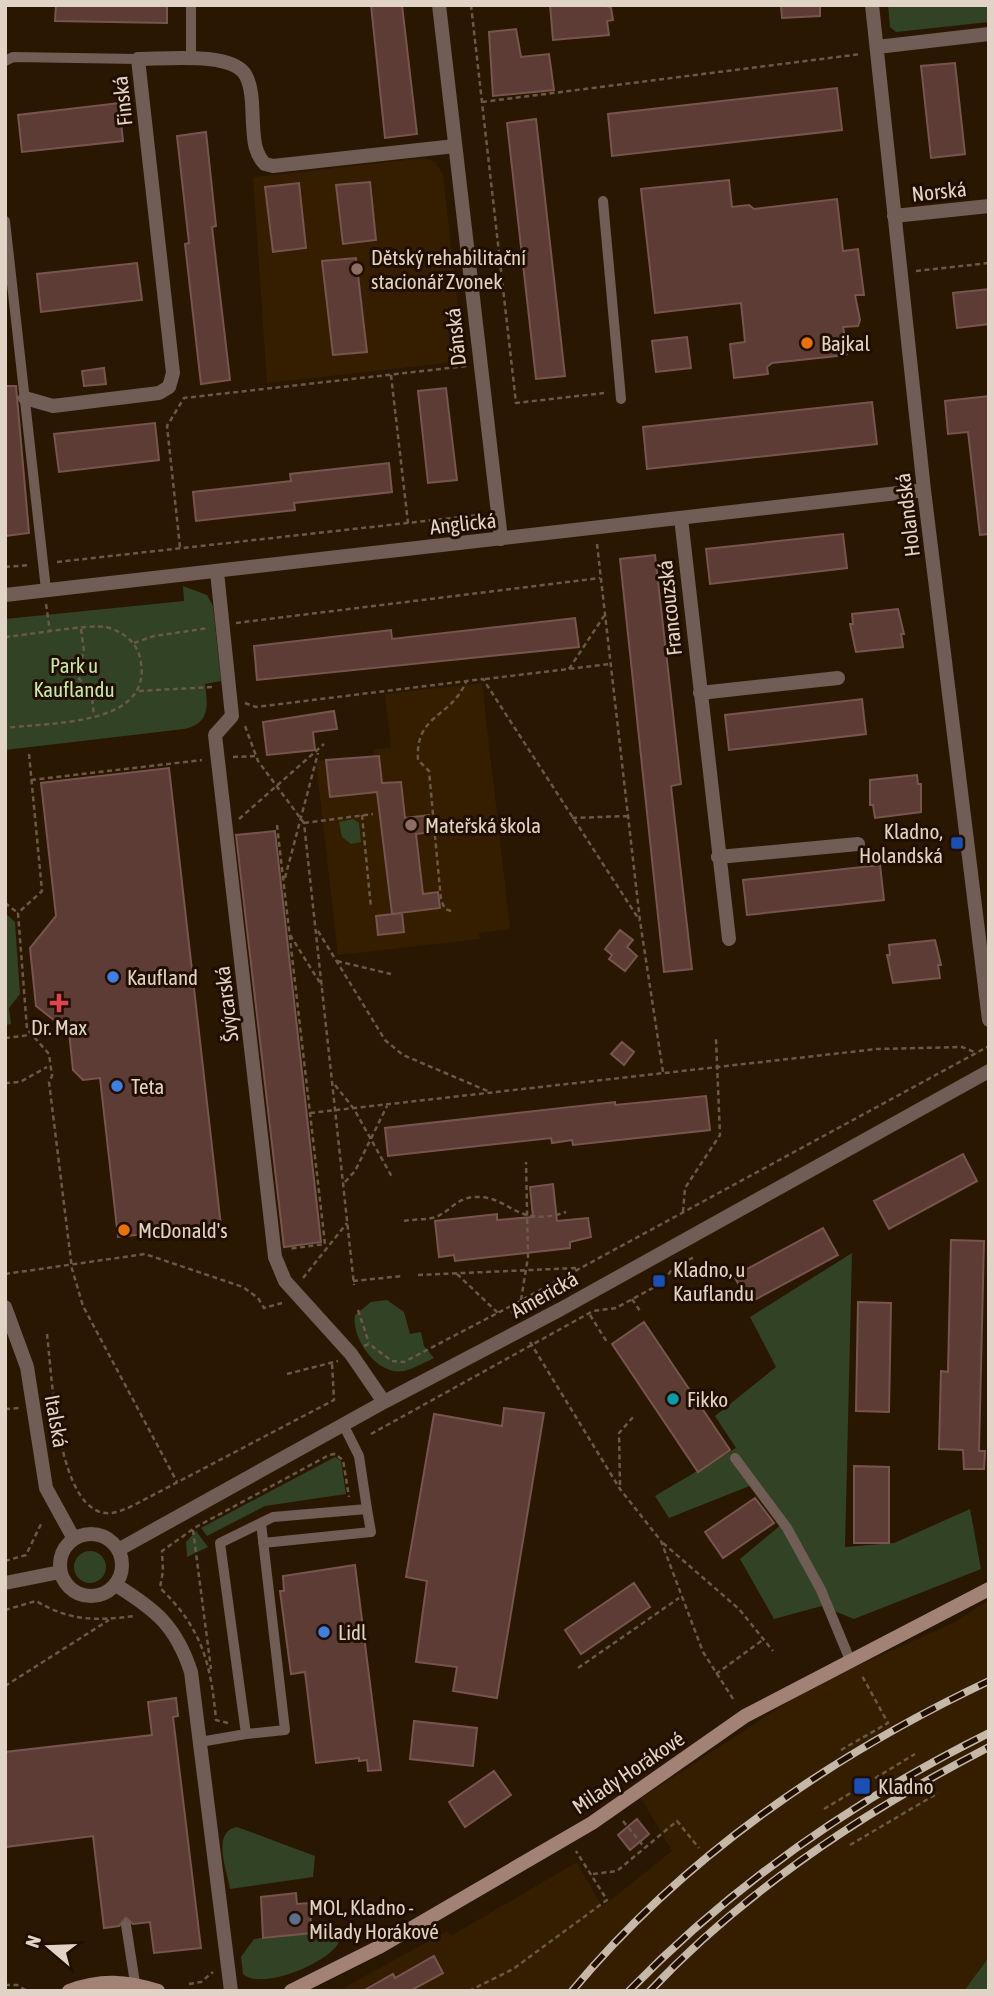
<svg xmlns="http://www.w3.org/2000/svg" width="994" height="1996" viewBox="0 0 994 1996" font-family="'Asap Condensed',sans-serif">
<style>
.built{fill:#351e00}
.green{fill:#324224}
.building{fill:#5c3c35;stroke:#77554e;stroke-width:2}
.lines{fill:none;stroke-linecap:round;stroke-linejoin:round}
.path{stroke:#6a5945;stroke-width:2.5;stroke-dasharray:5 3.5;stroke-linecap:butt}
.lane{stroke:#705d55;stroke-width:10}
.street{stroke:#705d55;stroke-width:14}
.secondary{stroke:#a18275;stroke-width:14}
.rail-casing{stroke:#c6b8a9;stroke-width:8}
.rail{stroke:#200e00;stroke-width:5;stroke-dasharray:16;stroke-linecap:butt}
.education-dot{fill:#8d6e63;stroke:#200e00;stroke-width:2.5}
.food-dot{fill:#e8710a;stroke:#200e00;stroke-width:2.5}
.transit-dot{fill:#1a4fb4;stroke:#200e00;stroke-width:2.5}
.shop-dot{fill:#3f7fe0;stroke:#200e00;stroke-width:2.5}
.health-dot{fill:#e0444e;stroke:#200e00;stroke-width:2.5}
.culture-dot{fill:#0f9aa8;stroke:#200e00;stroke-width:2.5}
.service-dot{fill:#5c6f8a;stroke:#200e00;stroke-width:2.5}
.labels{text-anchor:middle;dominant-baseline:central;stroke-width:6;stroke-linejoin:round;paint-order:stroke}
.street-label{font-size:21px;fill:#e1d4c6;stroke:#200e00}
.poi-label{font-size:21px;fill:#e1d4c6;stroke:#200e00;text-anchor:start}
.park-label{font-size:21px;fill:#c6e9a8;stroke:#200e00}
</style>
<rect width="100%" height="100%" fill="#2a1701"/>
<path class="built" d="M425 158 435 162 443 175 464 361 267 383 253 177Z
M482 683 510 929 479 933 480 939 338 955 316 761 374 757V749L391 748 385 694Z
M989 1600V1991H338L447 1931 451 1936 577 1862 602 1907 672 1851 641 1798 811 1687 955 1622Z"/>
<path class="green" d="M888 5H989V22L896 32 890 27Z
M183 586 207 595 213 606 221 681 205 684C208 707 210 723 184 729L5 750V619L184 601Z
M353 819 359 823 361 842 351 844 342 837 339 822Z
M5 913 15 922 20 994 9 1008 11 1024 5 1025Z
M852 1253 845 1547 894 1543 970 1509 981 1569 854 1619 822 1606 774 1619 740 1559 782 1524 757 1483 669 1518 655 1496 736 1448 715 1416 776 1367 750 1317Z
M387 1300 404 1312 410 1334 421 1332 424 1346 434 1358C425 1362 414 1369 404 1371 377 1376 351 1338 355 1315L371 1302Z
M335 1457 341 1461 346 1494 265 1506 207 1536 201 1528Z
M196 1531 208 1547 187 1557 186 1542Z
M74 1567a16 16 0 1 1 32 0a16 16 0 1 1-32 0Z
M237 1827 315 1856 313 1877 230 1889C227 1871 211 1831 237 1827Z
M324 1929 331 1930 339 1942C329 1963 261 1991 243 1974L241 1957 254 1939Z
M989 1957V1991H964Z"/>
<path class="building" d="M56 5H167V23L55 21Z
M371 5H402L417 134 385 138Z
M550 5H605L611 8 613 20 607 21 609 35 553 40Z
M781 5H820V16L782 18Z
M516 29 521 57 549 54 554 90 493 96 489 32Z
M955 63 965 154 931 158 921 66Z
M837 88 842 130 612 156 608 114Z
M119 103 123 141 22 152 18 115Z
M536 119 565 376 536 379 507 123Z
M206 132 216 226 212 227 230 380 201 384 185 244 189 243 177 136Z
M729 180 732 207 749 205 754 209 837 199 843 251 858 249 864 295H855L860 320 858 326 843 327 848 353 846 355 772 363 767 367 768 374 734 378 730 344 745 342 741 303 655 313 641 189Z
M370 182 376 240 343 244 336 185Z
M299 183 306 248 273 252 265 187Z
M356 258 367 352 333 355 322 261Z
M137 263 142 300 41 312 37 274Z
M989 289V324L957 328 953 293Z
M687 337 691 368 656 372 652 341Z
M104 368 106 384 84 386 82 371Z
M5 386H16L29 533 5 536Z
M446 388 457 480 428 483 418 391Z
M989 396V534L980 535 968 432 948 434 945 401Z
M872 402 877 444 647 469 643 427Z
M155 423 159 460 59 472 54 434Z
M389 463 392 492 294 503 295 510 196 521 193 492 291 481 290 474Z
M843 534 847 568 710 584 706 549Z
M655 555 681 784 671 786 692 969 664 972 620 559Z
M898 609 904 634H901L903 647 856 652 850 624H853L852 614Z
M575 618 579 647 257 680 254 646 391 630 392 639Z
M862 699 866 734 729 750 725 715Z
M334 711 337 729 313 732 315 750 267 755 263 722Z
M379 756 382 783 401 782 405 818 429 815 431 832 416 834 423 894 438 892 440 908 392 914 377 792 330 797 326 760Z
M169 768 221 1226 118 1237 100 1078 83 1080 73 1070 69 1032 36 1006 30 948 56 916 41 783Z
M917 775 918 784H921V812L875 818 873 805H870V780Z
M275 831 321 1242 284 1247 236 835Z
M880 865 884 900 747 915 743 880Z
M402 913 404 932 378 935 376 916Z
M620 930 633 940 627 947 637 956 625 971 609 959 612 955 605 949Z
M935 940 941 965H938L940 978 893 983 887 955H890L889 945Z
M622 1042 634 1052 624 1065 611 1054Z
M706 1096 710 1130 573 1145 572 1140 552 1143 551 1138 388 1156 385 1128 615 1102V1105Z
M963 1154 977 1181 889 1229 874 1201Z
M553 1184 557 1221 588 1218 591 1237 570 1242V1248L455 1261 454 1255 439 1257 435 1221 497 1214V1220L533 1217 530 1187Z
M823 1228 838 1255 749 1303 734 1276Z
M951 1240 984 1241 979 1451H985L984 1469H964L963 1450 939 1449 941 1371 948 1372Z
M858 1302 891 1303 889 1412 856 1411Z
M644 1322 730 1450 698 1472 612 1344Z
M504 1408 544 1413 497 1698 453 1691 457 1667 416 1662 427 1581 406 1577 434 1414 502 1426Z
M854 1466 889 1467V1543H854Z
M755 1498 774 1523 723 1558 705 1532Z
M355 1565 381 1770 368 1771 367 1760 359 1761V1758L316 1763 305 1672 291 1674 280 1591H284L283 1576Z
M634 1583 650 1607 581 1654 565 1630Z
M176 1698 178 1716 173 1717 201 1948 154 1953 150 1922 133 1924 126 1918 119 1926 104 1928 93 1836 5 1847V1752L152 1735 148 1702Z
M414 1721 477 1728 473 1766 410 1759Z
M494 1771 511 1795 465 1827 449 1802Z
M637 1819 649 1834 630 1850 618 1835Z
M296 1893 297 1904 309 1903 312 1933 263 1938 261 1897Z
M434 1956 443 1973 410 1991H363L393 1974 395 1978Z"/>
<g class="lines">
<path class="path" d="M471 5 516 403 604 393
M482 102 861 54
M916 271 989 263
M391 375 408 523
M597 544 640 921 663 1072
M180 547 167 426 184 398 467 366
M57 562 479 515
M5 567 30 565
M46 604 50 632
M236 623 600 578
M81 629 84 651 76 674 92 697 94 716
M5 637C27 635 89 624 106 627 122 631 137 642 140 658 156 727 50 722 5 728
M134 643 154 636 209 628
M569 669 604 616
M485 679 610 664
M139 691 212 687
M245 703 256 707 483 679 640 921
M245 726 258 761 304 823 354 1285
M29 754 42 891 18 913 27 1029 49 1054 52 1076 49 1082 72 1269 83 1306 177 1482
M233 757 256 756
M31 780 202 760
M362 815 371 908
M572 818 627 816
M239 819 324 744
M304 823 373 814
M277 825 325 1244 288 1249
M285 878 318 753
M5 903 18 913
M451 911 445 909 441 900 429 771 418 760C415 714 450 719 466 682
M318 931 385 1040 403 1055 490 1092
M290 935 322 986
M337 961 391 974
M5 1038 30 1035
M5 1083 20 1082 47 1067
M335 1085 354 1109 392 1177
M310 1113 877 1049 962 1047 977 1053
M345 1182 355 1171 387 1106
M683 1212 685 1188 720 1135 716 1039
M404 1221C414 1219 427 1220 436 1217 450 1211 457 1198 474 1197 511 1195 515 1229 566 1212
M5 1274 145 1254 243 1287 258 1298 264 1308 282 1303
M457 1274 498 1313
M418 1275 576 1268
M303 1278 347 1223
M353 1281 402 1276
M632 1299 640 1311
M521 1300 528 1257 526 1162
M358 1310 369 1343
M514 1315 509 1307 989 1046
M590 1315 607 1342
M47 1334C52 1374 56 1497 100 1512 113 1516 125 1509 136 1504L334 1400 332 1363
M530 1342 620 1489 661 1541 703 1652 735 1702
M364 1346 369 1344 392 1361 404 1362 509 1307
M287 1374 338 1361
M5 1409 19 1408
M371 1434 593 1311 616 1308 662 1283 673 1268 694 1257
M620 1485 619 1433 634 1416
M193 1530 211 1669
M663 1543 739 1609 773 1651
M5 1561 26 1555 42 1522
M5 1610 36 1601C70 1621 95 1621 134 1616
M578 1668 679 1598
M716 1674 764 1639
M5 1686 109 1620
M228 1723 216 1720C211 1664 202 1628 160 1588L163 1571 162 1551 196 1527 329 1455 335 1454 343 1460 349 1497
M841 1750 888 1723 861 1674
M824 1809 915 1754
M623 1821 645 1848
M850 1845 938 1793
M593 1874 617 1871 677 1821 699 1848
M189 1984 201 1982 213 1972
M5 1985H17L27 1991
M469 1991 513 1969 607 1900 576 1851"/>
<path class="lane" d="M191 5V60
M5 61 13 57 138 59
M603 201 621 399
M5 221 46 590
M735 1458 787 1528 821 1590 850 1660
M263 1543 371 1532 367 1509
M246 1734 285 1730 261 1523
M200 1742 246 1734 220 1543 273 1517 367 1509 359 1456 343 1424
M126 1925 135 1983"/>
<path class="street" d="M439 5 501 539
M872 5 924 490 989 1020
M877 47 989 34
M894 216 989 206
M25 398 53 406 159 393 169 387 173 373 138 59C164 59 234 51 246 76 253 89 252 109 253 124 254 139 254 153 265 164L273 166 455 146
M681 518 729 939
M217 572 232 716 215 735 275 1257 285 1281 351 1354 384 1402
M5 595 924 490
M700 693 838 678
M718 857 858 844
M5 1307 27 1367 46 1488 74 1539
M60 1565a31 31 0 1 1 62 0a31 31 0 1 1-62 0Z
M118 1550 384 1402 561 1309 989 1071
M5 1583 60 1572
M116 1585C156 1610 176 1626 191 1672L231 1991"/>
<path class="secondary" d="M69 1991C101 1979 126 1981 158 1991
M291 1991 381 1946 592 1823 745 1716 989 1589"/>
<defs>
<path id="rail" d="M572 1991C683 1857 832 1755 989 1681
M629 1991C733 1884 856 1799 989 1733
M650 1991C746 1889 865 1811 989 1747"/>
</defs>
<use href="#rail" class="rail-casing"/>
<use href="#rail" class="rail"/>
</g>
<g class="education-dot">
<circle cx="357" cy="269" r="7"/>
<circle cx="411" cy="825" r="7"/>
</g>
<g class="food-dot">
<circle cx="807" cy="343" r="7"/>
<circle cx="124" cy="1230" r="7"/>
</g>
<g class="transit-dot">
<rect x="950" y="836" width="14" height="14" rx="3.5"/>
<rect x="652" y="1274" width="14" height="14" rx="3.5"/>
<rect x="853" y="1777" width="18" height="18" rx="3.5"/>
</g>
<g class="shop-dot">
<circle cx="113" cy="977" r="7"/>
<circle cx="117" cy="1086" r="7"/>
<circle cx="324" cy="1632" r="7"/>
</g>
<path class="health-dot" d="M55.5 992.5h7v7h7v7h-7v7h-7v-7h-7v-7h7z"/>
<circle class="culture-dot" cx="673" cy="1399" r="7"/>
<circle class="service-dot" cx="295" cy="1919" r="7"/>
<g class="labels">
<g class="street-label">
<text transform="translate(122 101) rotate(-96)">Finská</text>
<text transform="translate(939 191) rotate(-6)">Norská</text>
<text transform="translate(455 337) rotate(-96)">Dánská</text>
<text transform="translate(907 515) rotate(-97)">Holandská</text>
<text transform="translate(463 523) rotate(-6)">Anglická</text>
<text transform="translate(669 608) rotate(-96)">Francouzská</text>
<text transform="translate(226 1004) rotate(-97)">Švýcarská</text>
<text transform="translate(544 1294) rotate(-29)">Americká</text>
<text transform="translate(57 1421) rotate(80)">Italská</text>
<text transform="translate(628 1772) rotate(-34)">Milady Horákové</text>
</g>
<g class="poi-label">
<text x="371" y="257">Dětský rehabilitační<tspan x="371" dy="24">stacionář Zvonek</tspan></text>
<text x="821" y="343">Bajkal</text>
<text x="425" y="825">Mateřská škola</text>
<text x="943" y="831" text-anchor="end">Kladno,<tspan x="943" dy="24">Holandská</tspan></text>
<text x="127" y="977">Kaufland</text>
<text x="59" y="1027" text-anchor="middle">Dr. Max</text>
<text x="131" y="1086">Teta</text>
<text x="138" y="1230">McDonald's</text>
<text x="673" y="1269">Kladno, u<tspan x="673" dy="24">Kauflandu</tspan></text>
<text x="687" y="1399">Fikko</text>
<text x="338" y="1632">Lidl</text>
<text x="878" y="1786">Kladno</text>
<text x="309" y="1907">MOL, Kladno -<tspan x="309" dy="24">Milady Horákové</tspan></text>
</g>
<g class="park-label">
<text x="74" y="665">Park u<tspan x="74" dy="24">Kauflandu</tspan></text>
</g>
</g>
<rect width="994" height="1996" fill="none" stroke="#e1d4c6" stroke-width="14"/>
<g transform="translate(49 1947) rotate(289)" stroke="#200e00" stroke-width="5" paint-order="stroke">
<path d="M0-5L12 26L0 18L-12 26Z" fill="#e1d4c6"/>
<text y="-10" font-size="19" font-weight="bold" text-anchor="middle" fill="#e1d4c6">N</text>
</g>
</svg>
